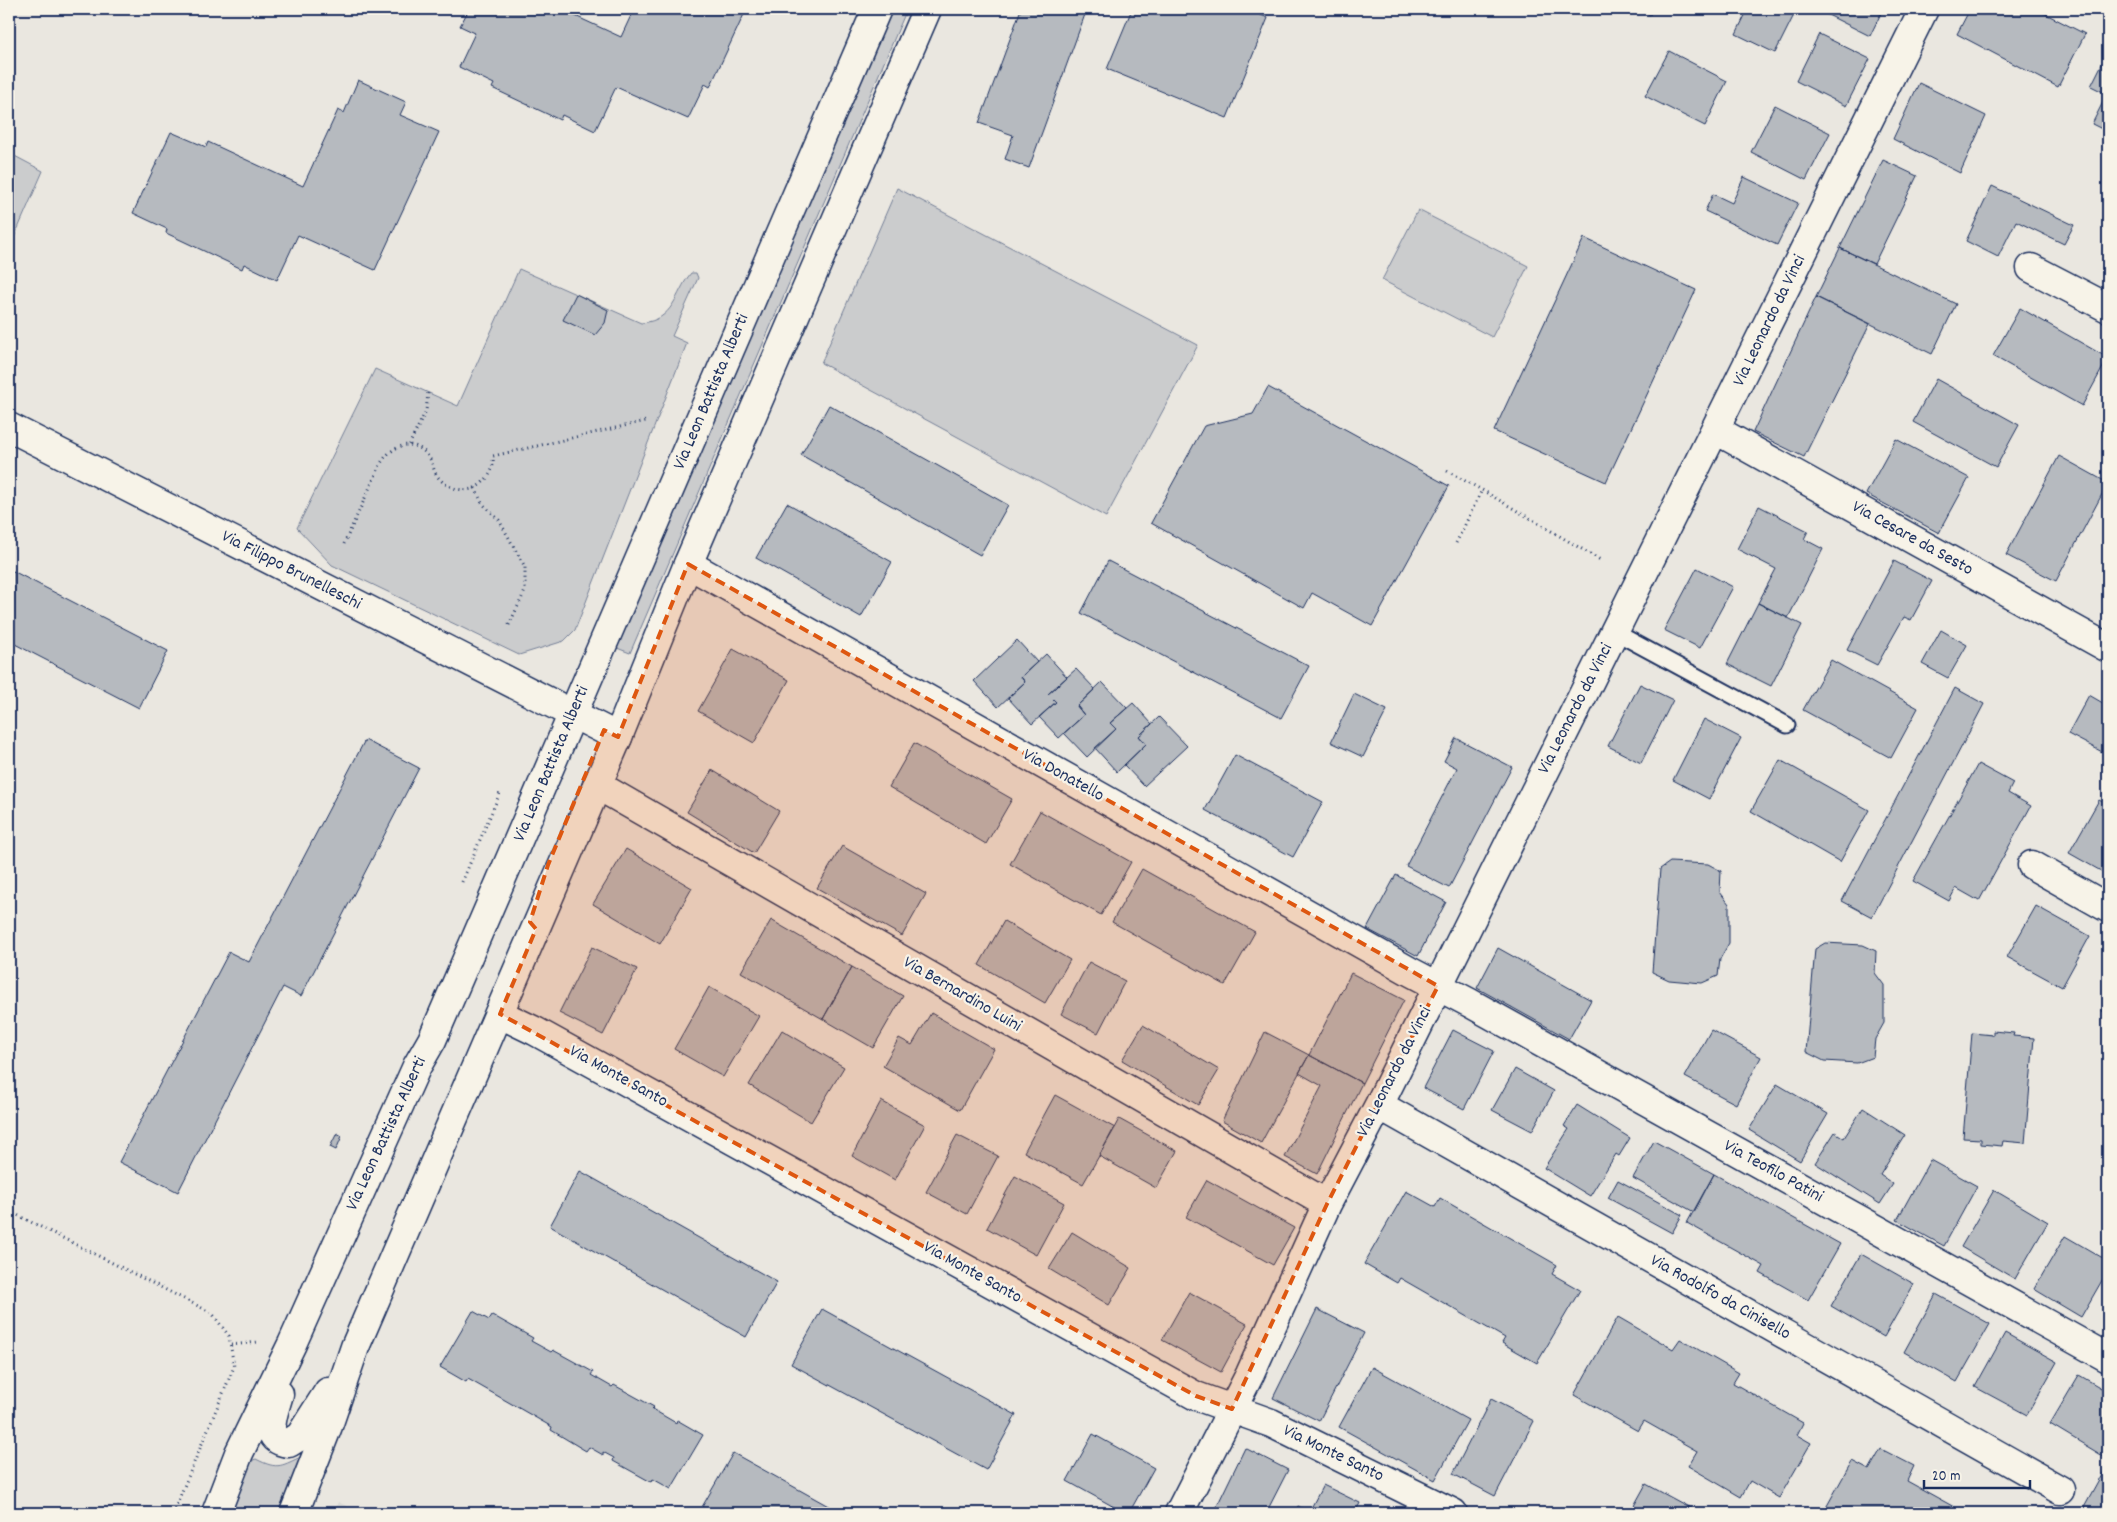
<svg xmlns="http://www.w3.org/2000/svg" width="2117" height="1522" viewBox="0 0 2117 1522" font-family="Dekko,sans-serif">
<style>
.built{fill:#dadad6}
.green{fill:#cbcccd;stroke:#737e96}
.building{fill:#b6babf;stroke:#1b2f5e}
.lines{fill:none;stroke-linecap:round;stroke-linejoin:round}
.lane-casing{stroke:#1b2f5e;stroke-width:19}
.street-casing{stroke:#1b2f5e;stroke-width:31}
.secondary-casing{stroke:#1b2f5e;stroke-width:31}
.path{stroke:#1b2f5e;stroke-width:3;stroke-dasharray:1 4;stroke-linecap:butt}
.lane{stroke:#f7f3e8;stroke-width:15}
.street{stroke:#f7f3e8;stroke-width:28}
.secondary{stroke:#f7f3e8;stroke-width:28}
.marked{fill:#de5710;fill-opacity:0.2;stroke:#de5710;stroke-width:4;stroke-dasharray:10 6;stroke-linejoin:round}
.labels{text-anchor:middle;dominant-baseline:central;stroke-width:4.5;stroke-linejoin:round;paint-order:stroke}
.street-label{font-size:18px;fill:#1b2f5e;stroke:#f7f3e8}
</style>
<rect width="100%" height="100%" fill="#eae7e0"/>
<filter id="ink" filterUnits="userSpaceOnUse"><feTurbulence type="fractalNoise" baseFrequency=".02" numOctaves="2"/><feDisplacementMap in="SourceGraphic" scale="10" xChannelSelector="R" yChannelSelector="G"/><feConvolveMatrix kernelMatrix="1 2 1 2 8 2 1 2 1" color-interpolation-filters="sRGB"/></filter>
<g filter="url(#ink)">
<path class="built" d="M338 1502 361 1513H333Z"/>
<path class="green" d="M892 9H907L630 653 617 648Z
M9 153 43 171 9 249Z
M897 188 1198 345 1106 517 821 363Z
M1418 210 1528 266 1492 337 1382 280Z
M519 269 641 323C675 320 674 294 691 273H696L698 278 672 336 687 343 575 630 564 641 519 655 332 565 297 528 375 369 458 406Z
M303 1456 281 1513H232L248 1462 256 1459C279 1471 282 1465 303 1456Z"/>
<path class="building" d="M469 9H560L621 37 634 9H742L746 10 710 87 705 84 688 119 616 87 595 131 562 115 560 120 492 88 494 84 459 67 475 33 460 26Z
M1021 9H1087L1029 168 1005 159 1013 135 979 123Z
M1132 9H1246L1268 18 1227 118 1107 69Z
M1638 9H1653L1650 15Z
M1748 9H1797L1775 53 1736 34Z
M1824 9H1883L1870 36 1822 12Z
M1970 9H2036L2085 34 2058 87 1957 34Z
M1819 34 1870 59 1846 106 1796 81Z
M1669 51 1727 81 1705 126 1645 96Z
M2108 52V132L2092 124 2107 94 2091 86Z
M358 80 406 102 400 115 439 132 375 270 298 235 277 280 244 264 242 269 166 233 167 229 133 213 171 132 206 147 208 142 303 186 338 110 344 113Z
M1919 83 1986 116 1960 173 1893 139Z
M1775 105 1830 133 1806 180 1751 152Z
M1883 160 1917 176 1874 264 1840 248Z
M1744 177 1798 203 1777 245 1705 211 1713 194 1732 203Z
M1992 186 2074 225 2064 244 2016 221 1998 257 1966 241Z
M1584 238 1696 290 1606 482 1494 431Z
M1840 248 1956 304 1932 354 1816 297Z
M2108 260V277L2102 273Z
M576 294 608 310 605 323 595 335 563 320Z
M1816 297 1870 324 1804 457 1753 432Z
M2020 308 2108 358 2082 406 1993 356Z
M1936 379 2019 425 1996 467 1913 422Z
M1268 387 1449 486 1372 626 1312 593 1304 608 1151 523 1204 426 1253 414Z
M829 405 1008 505 980 555 801 455Z
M1896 439 1969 478 1939 533 1866 494Z
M2059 456 2108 483 2056 581 2006 555Z
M787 503 892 562 861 617 756 558Z
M1759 506 1808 531 1804 539 1823 549 1788 618 1758 603 1776 569 1737 549Z
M1108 561 1309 666 1281 718 1081 613Z
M1894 561 1932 581 1911 620 1904 617 1877 665 1847 650Z
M1697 568 1733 587 1700 648 1664 630Z
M9 569 168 651 139 708 9 641Z
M1758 603 1802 625 1771 686 1727 664Z
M1941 630 1967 645 1948 678 1922 664Z
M1017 640 1037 662 1021 677 1025 682 998 707 974 681Z
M733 649 789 680 754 743 698 711Z
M1046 654 1067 677 1048 694 1056 702 1032 724 1008 698 1025 682 1021 677Z
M1831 660 1918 708 1891 758 1803 710Z
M1076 669 1095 689 1077 706 1084 715 1059 738 1039 717 1056 702 1048 694Z
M1102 682 1127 708 1110 723 1116 729 1087 757 1064 733 1084 715 1077 706Z
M1640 684 1673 700 1641 763 1608 746Z
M1955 688 1984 704 1872 917 1842 901Z
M1354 694 1387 710 1363 757 1331 742Z
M2089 695 2108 706V755L2068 734Z
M1133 703 1152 724 1139 736 1146 744 1117 772 1095 748 1116 729 1110 723Z
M1159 717 1187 746 1144 786 1124 765 1146 744 1139 736Z
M1704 719 1741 738 1709 799 1673 780Z
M1456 738 1512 767 1449 888 1406 866 1457 768 1444 761Z
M365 740 419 768 301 996 283 987 178 1192 119 1162 229 952 249 962Z
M914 743 1012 799 986 844 889 787Z
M1235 755 1323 802 1293 857 1205 810Z
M1780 760 1869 810 1840 862 1751 811Z
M1978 764 2013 783 2008 793 2031 806 1979 901 1956 888 1949 901 1913 881Z
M712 770 779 811 754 853 687 812Z
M2099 800 2108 805V875L2069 853Z
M1040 811 1131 862 1101 915 1010 864Z
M842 846 926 894 902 936 817 888Z
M626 849 692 888 660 944 593 904Z
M1670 862 1708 864 1721 871 1720 892 1729 904V943L1720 959 1718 976 1702 983 1669 980 1652 972 1660 869Z
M1142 869 1255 932 1225 985 1112 922Z
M1396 875 1446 902 1418 956 1367 929Z
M2036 906 2090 936 2062 987 2007 957Z
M771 920 852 967 823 1019 741 972Z
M1004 921 1070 960 1045 1003 979 965Z
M1825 943 1863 945 1876 951 1875 973 1884 985V1023L1875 1039 1873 1057 1857 1063 1824 1061 1806 1052 1815 949Z
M592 947 637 969 603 1035 559 1013Z
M1498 948 1591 1000 1569 1039 1477 988Z
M1089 962 1125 981 1098 1033 1061 1014Z
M852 967 903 996 873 1048 823 1019Z
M1351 973 1404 1000 1362 1083 1309 1055Z
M709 987 759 1016 723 1077 674 1049Z
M2108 1000V1015L2102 1011Z
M931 1013 994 1049 960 1110 883 1066 899 1038 912 1045Z
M1143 1025 1219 1070 1198 1105 1122 1060Z
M782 1030 844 1067 811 1122 749 1085Z
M1453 1030 1494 1051 1464 1109 1423 1088Z
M1711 1030 1761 1057 1736 1104 1685 1077Z
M1993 1031 2014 1033 2013 1036 2034 1038 2025 1143 2003 1141 2002 1146 1981 1144V1139L1963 1138 1972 1033 1993 1035Z
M1265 1032 1309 1055 1261 1143 1222 1121Z
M1309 1055 1362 1083 1317 1174 1285 1157 1322 1086 1299 1073Z
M1515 1069 1554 1091 1532 1131 1492 1110Z
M1777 1084 1828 1114 1800 1161 1749 1130Z
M1055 1095 1115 1128 1083 1184 1024 1152Z
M881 1101 925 1125 895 1180 852 1156Z
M1577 1105 1630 1138 1619 1156 1616 1154 1590 1196 1544 1168 1569 1129 1564 1126Z
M1863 1108 1905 1135 1880 1175 1893 1184 1880 1204 1815 1163 1835 1132 1844 1138Z
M1119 1119 1177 1151 1156 1188 1099 1156Z
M337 1133 342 1136 336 1150 330 1147Z
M957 1135 998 1156 967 1214 926 1192Z
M1654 1141 1714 1174 1694 1212 1633 1178Z
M1930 1160 1977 1186 1944 1246 1897 1220Z
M580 1171 777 1282 746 1337 550 1226Z
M1714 1174 1840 1244 1808 1300 1760 1273 1764 1266 1687 1223Z
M1015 1176 1064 1203 1036 1255 987 1228Z
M1207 1180 1294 1228 1273 1265 1186 1217Z
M1618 1180 1682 1215 1672 1233 1608 1198Z
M1994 1190 2048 1222 2015 1279 1961 1247Z
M1406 1191 1435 1207 1440 1198 1557 1265 1552 1274 1580 1290 1537 1363 1502 1343 1505 1338 1400 1278 1397 1283 1364 1264Z
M1072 1232 1131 1268 1109 1305 1049 1269Z
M2065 1236 2108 1261V1270L2081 1317 2034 1289Z
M1861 1254 1914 1284 1884 1337 1831 1306Z
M1189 1292 1247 1324 1221 1372 1162 1340Z
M1936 1294 1990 1324 1957 1382 1904 1352Z
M822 1309 1016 1415 986 1470 791 1364Z
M1317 1309 1364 1333 1319 1421 1273 1398Z
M473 1311 489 1320 492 1315 533 1338 531 1341 551 1352 553 1350 593 1372 591 1375 612 1387 614 1385 654 1407 652 1409 676 1423 677 1420 703 1435 671 1489 653 1479 651 1482 613 1461 614 1458 603 1452V1455L589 1447 586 1451 551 1430 552 1427 468 1379 466 1382 440 1367Z
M1618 1317 1673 1349 1680 1339 1739 1373 1733 1383 1803 1423 1797 1435 1811 1443 1779 1498 1750 1481 1741 1497 1688 1466 1697 1451 1644 1421 1638 1431 1574 1395Z
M2005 1333 2057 1362 2027 1415 1975 1387Z
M1372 1367 1468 1420 1435 1480 1339 1427Z
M2079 1375 2108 1392V1459L2050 1424Z
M1491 1399 1534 1421 1495 1496 1453 1474Z
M1093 1434 1154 1468 1129 1513H1125L1067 1481Z
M1245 1448 1288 1470 1266 1513H1217L1214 1512Z
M1881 1449 1914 1466 1907 1481 1965 1513H1823L1852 1461 1869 1470Z
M733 1453 841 1513H714L702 1507Z
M2108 1464V1513H2081Z
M1646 1484 1698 1512 1697 1513H1630Z
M1323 1485 1360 1503 1355 1513H1294L1298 1506 1309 1512Z"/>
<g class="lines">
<defs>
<path id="lane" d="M1615 632 1787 725"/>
<path id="street" d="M2031 268 2108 308
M9 427 618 737
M1716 430 2108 648
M688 564 1411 972 1470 1003 2108 1358
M597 785 1327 1204
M2032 865 2108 908
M500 1014 535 1031 1196 1396 1271 1423 1453 1513
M1379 1105 2060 1490
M1179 1513 1250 1374 1327 1204 1379 1105 1924 9"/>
<path id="secondary" d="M279 1394C274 1412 261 1441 289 1443L300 1436 328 1392
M216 1513 239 1453 292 1344 417 1066 432 1040 877 9
M294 1513 328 1426 355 1347 618 737 688 564 927 9"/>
</defs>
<use href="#lane" class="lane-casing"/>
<use href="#street" class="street-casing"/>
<use href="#secondary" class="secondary-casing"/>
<path class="path" d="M409 445 426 411 428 393
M1447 471 1482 490 1602 561
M475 488 482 503 499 520 525 567V591L508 627
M1456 543 1482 490
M344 544 381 463C392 445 414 437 428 456 433 462 433 471 438 477 448 490 470 495 482 483 491 475 494 468 493 456L646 421
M462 882 500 793
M9 1211 212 1313 229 1336 234 1367 173 1513
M231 1345 258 1342"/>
<use href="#lane" class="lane"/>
<use href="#street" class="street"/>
<use href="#secondary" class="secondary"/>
</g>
</g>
<path class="marked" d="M688 564 1438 986 1327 1204 1232 1409 1196 1396 500 1014 536 929 530 922 548 865 604 730 618 737Z"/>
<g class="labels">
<g class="street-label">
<text transform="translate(1770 321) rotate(-64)">Via Leonardo da Vinci</text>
<text transform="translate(712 392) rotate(-67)">Via Leon Battista Alberti</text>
<text transform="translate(1912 539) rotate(29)">Via Cesare da Sesto</text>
<text transform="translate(291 571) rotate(27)">Via Filippo Brunelleschi</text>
<text transform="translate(1576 709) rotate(-63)">Via Leonardo da Vinci</text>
<text transform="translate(552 764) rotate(-67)">Via Leon Battista Alberti</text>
<text transform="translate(1063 776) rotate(29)">Via Donatello</text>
<text transform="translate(962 995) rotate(30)">Via Bernardino Luini</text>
<text transform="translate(1395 1072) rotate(-63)">Via Leonardo da Vinci</text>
<text transform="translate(618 1077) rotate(29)">Via Monte Santo</text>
<text transform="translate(387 1134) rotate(-65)">Via Leon Battista Alberti</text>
<text transform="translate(1773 1172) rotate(29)">Via Teofilo Patini</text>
<text transform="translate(972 1273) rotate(29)">Via Monte Santo</text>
<text transform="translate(1720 1298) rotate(29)">Via Rodolfo da Cinisello</text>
<text transform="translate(1333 1454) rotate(26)">Via Monte Santo</text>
</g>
</g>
<rect width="2117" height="1522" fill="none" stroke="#f7f3e8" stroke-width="30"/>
<rect x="15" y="15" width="2087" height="1492" fill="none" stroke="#1b2f5e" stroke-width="2" filter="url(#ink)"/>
<path d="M1924 1480v8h106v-8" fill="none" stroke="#1b2f5e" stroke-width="2.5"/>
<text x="1932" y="1480" font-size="15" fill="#1b2f5e" stroke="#f7f3e8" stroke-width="4" paint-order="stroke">20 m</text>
</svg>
